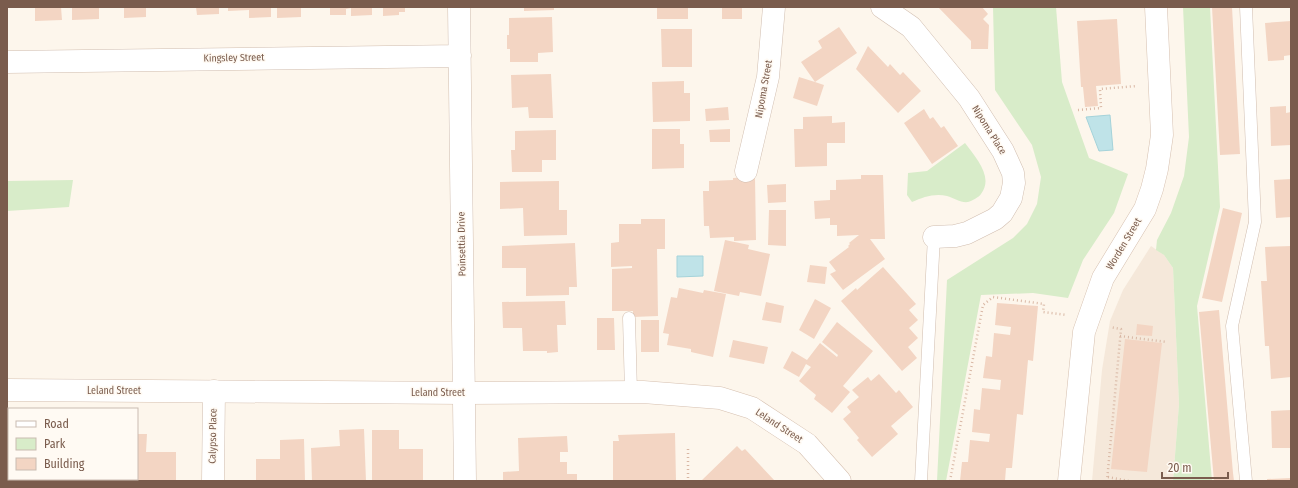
<svg xmlns="http://www.w3.org/2000/svg" width="1298" height="488" viewBox="0 0 1298 488" font-family="'Fira Sans Condensed',sans-serif">
<style>
.residential{fill:#f5e8da}
.green{fill:#d8ecc9}
.water{fill:#bfe3e8;stroke:#a5d3da}
.building{fill:#f3d5c3}
.lines{fill:none;stroke-linecap:round;stroke-linejoin:round}
.lane-casing{stroke:#d1beb0;stroke-width:13}
.street-casing{stroke:#d1beb0;stroke-width:23}
.secondary-casing{stroke:#d6c0b0;stroke-width:23}
.path{stroke:#d9b8a5;stroke-width:2.5;stroke-dasharray:1 3;stroke-linecap:butt}
.lane{stroke:#fff;stroke-width:12}
.street{stroke:#fff;stroke-width:22}
.secondary{stroke:#fff;stroke-width:22}
.labels{text-anchor:middle;dominant-baseline:central;stroke-width:3;stroke-linejoin:round;paint-order:stroke}
.street-label{font-size:10px;fill:#7a5c4d;stroke:#fffaf3}
</style>
<rect width="100%" height="100%" fill="#fdf6ec"/>
<path class="residential" d="M1151 246 1164 255 1173 268 1179 404 1173 481H1092L1102 370 1110 321 1123 290Z"/>
<path class="green" d="M993 7H1056L1062 82 1089 158 1128 174 1114 213 1083 260 1068 298 1033 293 981 295 946 481H937L947 280 1013 238 1027 224 1037 204 1041 177 1032 145 995 90Z
M1183 7H1210L1220 207 1197 306 1212 481H1173L1179 404 1173 268 1164 255 1156 250 1157 240 1171 213 1184 176 1189 137Z
M965 143C976 158 994 177 981 194 979 197 972 201 968 202 961 203 954 198 947 196 935 193 923 197 912 202L907 195 908 173 927 171Z
M73 180 69 207 7 211V181Z"/>
<path class="water" d="M1110 115 1113 150 1099 151 1086 117Z
M677 256H703V276L677 277Z"/>
<path class="building" d="M35 7H61L62 20 35 21Z
M72 7H99V19L72 20Z
M124 7H146V17L124 18Z
M196 7H219V14L197 15Z
M228 7H271V17L249 18V10L228 11Z
M277 7H301V17L277 18Z
M330 7H372V15L351 16V8L346 9V15H330Z
M383 7H405V12H399V15L383 16Z
M524 7H554V10L524 11Z
M657 7H688V19H657Z
M722 7H742V19H722Z
M938 7H982L988 14 983 19 989 25 988 49H971V41Z
M1212 7H1232L1240 154 1220 155Z
M552 17 553 52 538 53V62H510V49H507V35H509V18Z
M1117 19 1121 84 1096 86 1098 106 1085 107 1083 87H1081L1077 21Z
M1291 21V55L1284 56V60L1268 61 1265 23Z
M839 27 857 53 815 82 824 85 817 106 793 98 799 77 815 82 801 62 822 48 818 41Z
M661 29H692V67H662Z
M868 46 888 67 890 64 900 75 903 72 921 91 898 113 856 69Z
M551 74 553 118H529L528 107 512 108 511 75Z
M684 81V93H690V121L653 122 652 82Z
M1286 106V113L1291 112V145L1271 146 1270 107Z
M728 107 729 120 706 121 705 109Z
M924 109 930 119 933 117 941 128 944 126 958 146 932 164 904 123Z
M832 116V123L845 122V143H827V166L795 167 794 129H803V117Z
M652 129H680V144H684V168L652 169Z
M730 129V142H710L709 130Z
M556 130V160H542V172H512L511 150H515V131Z
M861 175H883L885 239H870L885 259 843 290 830 274 836 271 829 262 849 247 848 246 850 244 849 243 859 235 837 236V225H830V218L815 219 814 201 830 200V190H836V180L861 179Z
M755 177 756 240 734 241V237L710 238 709 226H704L703 191H709V181L733 180V178Z
M1291 179V217L1276 218 1274 180Z
M559 181V210H567V235L524 236 523 208 500 209V182Z
M786 184V202L768 203 767 185Z
M1223 208 1242 213 1222 302 1202 298Z
M769 210H786V246L768 245Z
M641 219H665V249H657L658 316 633 317V311H612V269L632 268V266L611 267V243L619 242V224H641Z
M725 240 749 245 748 249 770 254 761 296 740 292 739 296 714 291Z
M575 243 577 287H569V295L526 296V268H502V246Z
M1291 246V377L1271 379 1269 346H1265L1261 281H1267L1265 247Z
M810 265 827 267 825 284 807 282Z
M883 267 916 304 909 310 918 320 909 328 918 338 908 347 917 358 902 371 841 301 856 288 857 290Z
M679 288 703 293 704 290 726 294 713 357 691 352V349L667 345 669 334 663 333 671 297 677 298Z
M815 299 831 308 814 339 799 330Z
M565 301 566 325H557L558 352 547 353V351H523L522 328H503L502 302Z
M766 302 784 306 781 323 762 320Z
M997 303 1038 306 1033 361 1028 360 1023 415 1017 414 1012 468H1006L1005 481H960L962 462H968L970 440 989 442 990 434 972 432 974 409 980 410 982 388 1000 390 1001 380 983 378 986 356 992 357 994 333 1010 335 1011 327 995 325Z
M1219 310 1233 473 1234 481H1214L1199 312Z
M597 318H614L615 350H597Z
M641 320H659V352H641Z
M837 322 873 351 843 386 850 392 832 413 814 399 816 395 799 381 811 367 806 364 799 377 783 368 792 351 807 360 820 343 837 357 838 355 822 342Z
M1137 324 1153 326 1152 336 1136 335Z
M1125 339 1162 343 1147 472 1111 469Z
M733 340 768 347 764 364 729 357Z
M879 374 896 393 899 390 913 407 891 426 898 434 872 457 857 440 859 438 843 419 851 412 847 407 859 397 852 390 868 377 871 381Z
M1291 410V448H1272L1271 411Z
M364 429 366 481H312L311 448 340 446 339 430Z
M372 430H399V449H423V481H372Z
M675 433 676 481H613V441H619L618 435Z
M137 434H147L146 452H176V481H124V479H137Z
M567 436 568 452H560V462H567V474H577V481H503V472L519 471 518 438Z
M304 439 305 481H256V459H280V440Z
M737 446 742 451 745 449 775 481H701Z
M7 456H9V479H45V481H7Z
M1291 478V481H1267V479Z
M55 479H106V481H55Z"/>
<g class="lines">
<defs>
<path id="lane" d="M1246 7 1255 222 1232 326 1246 481
M629 318 631 392
M921 481 934 237"/>
<path id="street" d="M459 7 465 481
M882 7 911 27 969 98 1003 151 1013 173 1014 183 1011 198 1002 213 995 219 967 233 955 236 934 237
M7 62 460 56
M746 171 768 77 774 7
M213 481 214 391"/>
<path id="secondary" d="M7 390 465 393 643 392 720 398 752 408 807 444 840 481
M1069 481 1084 332 1103 278 1145 209 1152 189 1157 169 1162 135 1156 7"/>
</defs>
<use href="#lane" class="lane-casing"/>
<use href="#street" class="street-casing"/>
<use href="#secondary" class="secondary-casing"/>
<path class="path" d="M1078 110 1101 108 1100 89 1137 86
M1120 336 1167 342
M688 449V481
M1108 477 1129 481
M950 481 983 305 993 297 1044 304 1043 312 1067 315
M1107 481 1121 329 1110 327"/>
<use href="#lane" class="lane"/>
<use href="#street" class="street"/>
<use href="#secondary" class="secondary"/>
</g>
<g class="labels">
<g class="street-label">
<text transform="translate(234 58) rotate(-1)">Kingsley Street</text>
<text transform="translate(764 89) rotate(-80)">Nipoma Street</text>
<text transform="translate(989 130) rotate(58)">Nipoma Place</text>
<text transform="translate(462 244) rotate(-91)">Poinsettia Drive</text>
<text transform="translate(1124 244) rotate(-59)">Worden Street</text>
<text x="114" y="391">Leland Street</text>
<text x="438" y="393">Leland Street</text>
<text transform="translate(779 426) rotate(33)">Leland Street</text>
<text transform="translate(213 436) rotate(-89)">Calypso Place</text>
</g>
</g>
<rect width="1298" height="488" fill="none" stroke="#7a5c4d" stroke-width="16"/>
<rect x="8" y="408" width="130" height="72" fill="#fffaf3" stroke="#cabbb1"/>
<rect x="16" y="421" width="20" height="6" fill="#ffffff" stroke="#cabbb1"/>
<text x="44" y="428" font-size="12" fill="#7a5c4d">Road</text>
<rect x="16" y="438" width="20" height="12" fill="#d8ecc9" stroke="#cabbb1"/>
<text x="44" y="448" font-size="12" fill="#7a5c4d">Park</text>
<rect x="16" y="458" width="20" height="12" fill="#f3d5c3" stroke="#cabbb1"/>
<text x="44" y="468" font-size="12" fill="#7a5c4d">Building</text>
<path d="M1162 472v6h66v-6" fill="none" stroke="#7a5c4d" stroke-width="2"/>
<text x="1168" y="472" font-size="12" fill="#7a5c4d" stroke="#fffaf3" stroke-width="3" paint-order="stroke">20 m</text>
</svg>
